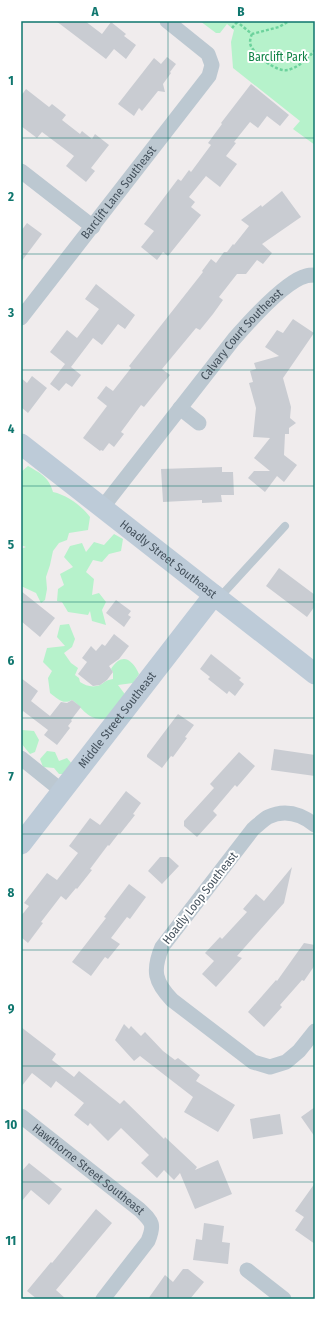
<svg xmlns="http://www.w3.org/2000/svg" width="336" height="1320" viewBox="0 0 336 1320" font-family="'Fira Sans Condensed',sans-serif">
<style>
.green{fill:#b6f2cb}
.building{fill:#c9ccd2}
.lines{fill:none;stroke-linecap:round;stroke-linejoin:round}
.path{stroke:#6cd29c;stroke-width:2.5;stroke-dasharray:3 2;stroke-linecap:butt}
.lane{stroke:#bcc8d1;stroke-width:8}
.street{stroke:#bcc8d1;stroke-width:15}
.secondary{stroke:#bdcbd8;stroke-width:21}
.grid{fill:none;stroke:#0f766e;stroke-width:1;stroke-opacity:0.55}
.labels{text-anchor:middle;dominant-baseline:central;stroke-width:4;stroke-linejoin:round;paint-order:stroke}
.park-label{font-size:12px;fill:#0f8245;stroke:#fff}
.street-label{font-size:12px;fill:#44515c;stroke:#fff}
.neatline{fill:none;stroke:#0f766e;stroke-width:1.5}
.grid-label{font-size:13px;text-anchor:middle;font-weight:bold;fill:#0f766e}
</style>
<rect width="100%" height="100%" fill="#f0eced"/>
<path class="green" d="M200 21H315V145L293 129 300 121 233 68 231 42 234 30 227 24 220 33H216Z
M28 466C40 473 49 477 53 492 67 495 82 506 90 517L88 530 69 533 67 540 59 543 53 551 50 565 46 577 47 589 45 600 41 603 36 593 21 586V549L26 547 21 545V472Z
M114 534 123 539 121 551 109 554 102 562 93 560 86 572 94 579 92 595 99 593 106 602 102 610 106 625 92 621 90 611 88 615 68 612 62 602 57 601 58 589 64 585 60 574 73 567 64 557 70 546 82 543 86 552 94 542 104 545Z
M69 624 75 639 72 647 64 653 71 663 78 668 75 675 79 678 80 682C86 686 93 688 100 685 105 682 106 680 113 679V672L111 669C122 652 132 659 139 674L133 683 118 685 127 697 125 713C112 717 98 724 86 713 81 709 78 704 72 700 63 705 58 699 50 693L48 678 52 671 43 662 47 648 65 646 57 637 60 625Z
M22 730 34 731 39 740 35 752 30 754 21 743V731Z
M47 751 55 752 59 761 67 758 73 765 68 774H59L54 768 43 767 40 759Z"/>
<path class="building" d="M56 21H85L102 34 111 22 126 34 124 36 136 45 126 59 114 49 106 59Z
M167 57 176 64 170 72 171 73 163 84 165 92 158 91 142 111 139 108 134 116 118 104 154 58 161 64Z
M251 84 289 115 280 126 267 116 258 128 250 122 234 142 236 143 226 156 237 164 220 187 206 176 189 197 195 202 191 207 201 215 168 256 163 252 157 260 141 247 154 231 144 224 178 179 181 181 189 170 191 172 211 145 208 143 222 124 221 123Z
M26 89 49 107 52 104 66 115 62 120 80 134 82 131 92 139 95 134 109 145 91 168 95 171 86 182 66 166 74 156 42 132 37 138 21 126V96Z
M282 191 301 217 262 244 272 253 263 264 257 260 246 274H237L219 297 223 300 213 314 200 330 196 328 162 369 170 375 144 407 141 405 121 432 124 434 114 447 109 443 103 451 101 450 100 451 83 438 107 406 97 398 106 386 113 391 131 368 129 366 203 272 202 271 211 259 216 263 224 252H227L233 244 234 245 249 226 241 220 261 205 262 207Z
M27 223 42 234 21 262V231Z
M96 284 135 315 125 329 118 324 102 345 93 338 71 367 81 375 72 387 66 383 59 391 50 384 65 364 50 352 67 330 77 338 99 309 85 299Z
M293 319 314 333 283 378 291 407 290 418 296 423 289 428V434H285L284 455 297 465 284 482 277 476 265 492 248 478 254 471H270L254 458 270 438 253 437 256 408 249 383 253 382 250 371 256 369 254 363 279 356 265 347 277 330 283 333Z
M32 376 47 388 28 413 21 407V378L27 383Z
M222 467V472H233L234 495H221L222 502 202 503V500L163 502 161 469Z
M279 568 315 595V606L307 617 266 586Z
M21 591 55 618 40 637 21 621Z
M116 600 131 611 128 615 131 617 124 627 106 613Z
M114 634 129 646 119 659 109 666 113 672 107 680 100 685 93 686 78 674 87 662 82 658 91 646 96 651 102 644 105 646Z
M211 654 241 678 239 680 244 684 235 696 229 691 227 694 208 679 210 677 200 669Z
M21 678 38 691 31 701 50 716 61 702 67 703 72 700 81 707 71 720 72 721 68 726 70 728 57 745 44 735 48 730 23 711 21 715Z
M178 714 194 725 185 737 187 738 173 757 171 756 162 768 147 757V755Z
M274 749 315 755V776L271 770Z
M239 752 255 766 237 787 235 785 213 811 217 815 197 837 184 826V821L214 788 210 784Z
M126 791 141 803 133 814 135 815 120 834 119 833 109 846 108 845 90 869 92 870 77 889 76 888 66 900 61 896 41 922 43 923 28 943 21 937V916L29 906 24 903 47 873 57 880 78 853 69 846 90 818 100 825Z
M160 857H169L179 866 162 884 148 871Z
M292 867 284 903 237 956 242 958 216 987 202 974 214 961 205 953 220 937 222 939 247 912 243 909 256 894 264 901Z
M129 884 146 897 130 919 127 917 111 938 120 944 108 959 105 957 91 976 72 962 106 918 104 917Z
M304 943 315 945V965L304 981 302 980 280 1005 282 1007 264 1027 248 1012 276 980 277 981Z
M124 1024 129 1029 131 1026 141 1036 145 1032 163 1051 175 1060 178 1058 200 1075 196 1081 235 1105 218 1132 184 1112 193 1097 140 1056 134 1061 115 1040Z
M21 1027 56 1054 52 1060 74 1077 79 1071 120 1104 124 1100 164 1139 165 1137 197 1167 195 1170 218 1160 232 1194 195 1209 180 1173 174 1180 164 1170 157 1178 141 1163 149 1155 121 1128 108 1141 90 1123 88 1126 74 1115 84 1103 56 1081 51 1088 32 1073 21 1087Z
M315 1107V1137L301 1117Z
M280 1114 283 1134 253 1139 250 1119Z
M29 1163 62 1189 49 1205 31 1190 21 1202V1172Z
M315 1183V1244L295 1230 304 1217 295 1211Z
M96 1209 112 1223 56 1290 66 1299H37L27 1291 51 1262 52 1263Z
M204 1223 224 1226 222 1242 230 1243 228 1264 193 1260 196 1239 202 1240Z
M183 1269H188L204 1282 190 1299H148L165 1275 173 1282Z"/>
<g class="lines">
<path class="path" d="M236 21 252 34 279 27 289 21
M232 28 237 22
M252 34C250 38 249 44 252 48 258 57 276 72 288 70 299 67 307 59 315 50"/>
<path class="lane" d="M219 598 285 526"/>
<g class="street">
<path d="M21 171 93 227"/>
<path id="s1" d="M21 318 209 76 212 65 208 54 167 21"/>
<path d="M180 408 199 423"/>
<path id="s2" d="M102 508 234 339C248 323 285 281 306 276 309 275 312 275 315 275"/>
<path d="M21 758 62 791"/>
<path d="M315 825C301 814 285 809 268 817 263 820 258 825 253 829L162 947C152 971 155 982 172 1000L253 1062 270 1067 286 1062 299 1051 315 1031"/>
<path id="s3" d="M21 1116 140 1210C152 1222 155 1224 148 1241L103 1299"/>
<path d="M247 1270 284 1299"/>
</g>
<g class="secondary">
<path id="s4" d="M21 444 315 674"/>
<path id="s5" d="M21 844 214 595"/>
</g>
</g>
<path class="grid" d="M168 21V1299M21 138H315M21 254H315M21 370H315M21 486H315M21 602H315M21 718H315M21 834H315M21 950H315M21 1066H315M21 1182H315"/>
<g class="labels">
<g class="park-label">
<text x="278" y="57">Barclift Park</text>
</g>
<g class="street-label">
<text stroke="none"><textPath href="#s1" startOffset="159">Barclift Lane Southeast</textPath></text>
<text stroke="none"><textPath href="#s2" startOffset="223">Calvary Court Southeast</textPath></text>
<text stroke="none"><textPath href="#s4" startOffset="187">Hoadly Street Southeast</textPath></text>
<text stroke="none"><textPath href="#s5" startOffset="157">Middle Street Southeast</textPath></text>
<text transform="translate(200 898) rotate(-52)">Hoadly Loop Southeast</text>
<text stroke="none"><textPath href="#s3" startOffset="86">Hawthorne Street Southeast</textPath></text>
</g>
</g>
<rect width="336" height="1320" fill="none" stroke="#ffffff" stroke-width="44"/>
<rect x="22" y="22" width="292" height="1276" class="neatline"/>
<g class="grid-label">
<text x="95" y="16">A</text>
<text x="241" y="16">B</text>
<text x="11" y="85">1</text>
<text x="11" y="201">2</text>
<text x="11" y="317">3</text>
<text x="11" y="433">4</text>
<text x="11" y="549">5</text>
<text x="11" y="665">6</text>
<text x="11" y="781">7</text>
<text x="11" y="897">8</text>
<text x="11" y="1013">9</text>
<text x="11" y="1129">10</text>
<text x="11" y="1245">11</text>
</g>
</svg>
